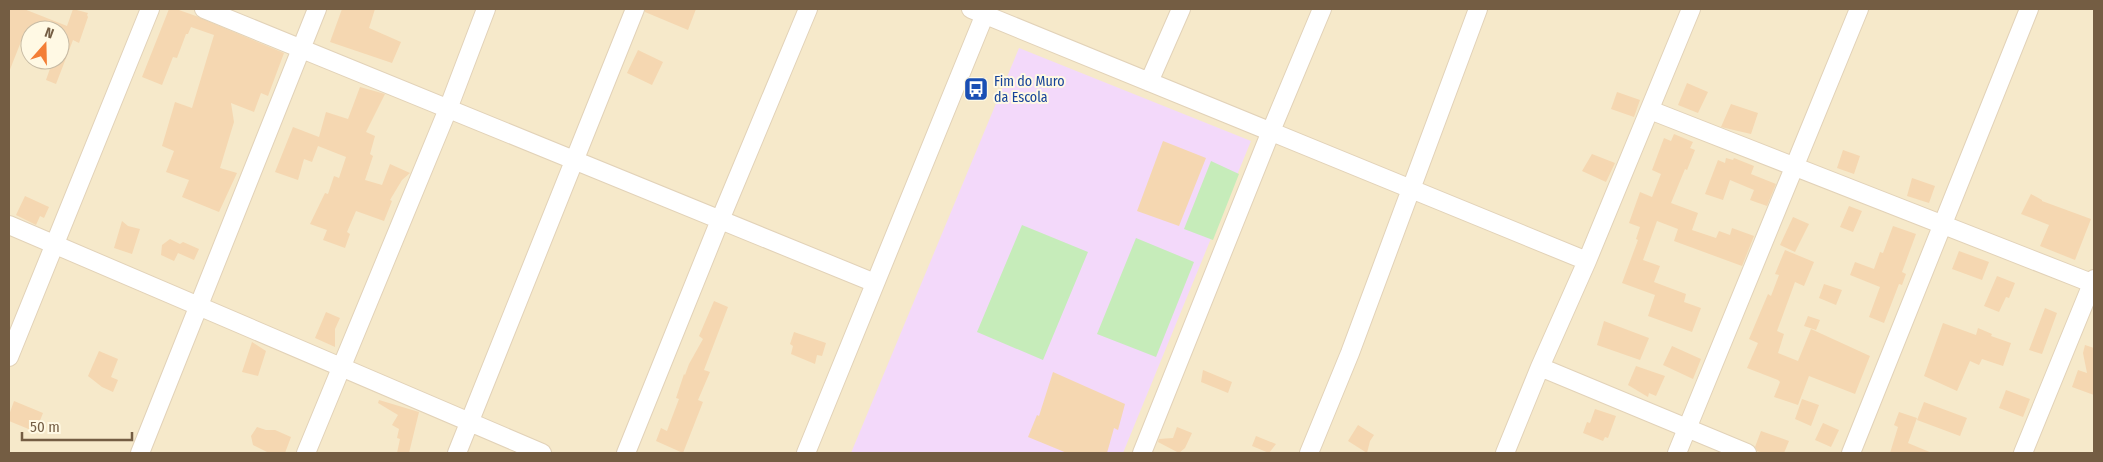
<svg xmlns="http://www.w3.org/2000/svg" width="2103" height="462" viewBox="0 0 2103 462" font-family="'Fira Sans Condensed',sans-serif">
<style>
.residential{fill:#f6e9ca;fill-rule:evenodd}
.education{fill:#f3d9fa}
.green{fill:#c6ecba}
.building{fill:#f5d7b1}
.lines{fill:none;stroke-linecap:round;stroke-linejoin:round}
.minor-casing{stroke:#e2d2b8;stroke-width:20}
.minor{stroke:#fff;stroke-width:18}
.labels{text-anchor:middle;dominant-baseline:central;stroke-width:4;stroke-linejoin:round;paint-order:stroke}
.transit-label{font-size:14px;fill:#164399;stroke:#fff9e4;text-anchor:start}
</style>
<rect width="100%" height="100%" fill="#fef6dc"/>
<path class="residential" d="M9 9H2094V453H9ZM30 30H60V60H30Z"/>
<path class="education" d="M1019 48 1251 141 1123 453H851Z"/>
<path class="green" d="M1211 161 1239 174 1213 240 1184 229Z
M1022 225 1088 252 1043 360 977 332Z
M1136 238 1194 262 1156 357 1097 334Z"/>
<path class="building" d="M9 9H24L67 26 73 9 88 13 87 15 88 17 79 43 73 40 56 84 46 80 53 60H60V30H30V37L24 34 9 72Z
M169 9H176L196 16 284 53 268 96 261 93 254 112 231 103 234 122 220 168 237 173 219 212 182 197 189 180 166 172 174 151 162 146 175 102 192 108 214 35 191 27 188 34H186L177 58 173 57 162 85 142 77Z
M342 9H375L369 28 401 42 392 63 330 42Z
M645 9H696L688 30 645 12Z
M638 50 663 62 652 85 627 73Z
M1687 83 1708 92 1698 113 1678 105Z
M360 87 385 94 366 132 375 136 370 154 373 156 365 180 382 185 390 164 410 173 402 180 390 200 392 201 384 221 356 211 347 232 350 234 345 248 323 240 327 230 310 224 325 193 328 194 334 176 339 178 346 157 318 146 312 162 304 159 298 180 275 172 293 127 319 137 326 112 348 119Z
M1617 92 1640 100 1634 117 1611 109Z
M1731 104 1758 113 1751 134 1721 127Z
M1674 134 1693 142 1690 148 1695 150 1687 170 1685 169 1671 203 1698 213 1692 230 1716 238 1719 231 1730 235 1732 228 1754 236 1742 266 1674 241 1678 229 1657 221 1643 260 1660 266 1654 282 1686 294 1684 302 1701 308 1692 332 1648 316 1655 295 1622 283 1638 240 1636 239 1640 227 1629 223 1640 192 1652 197 1661 174 1652 170 1664 138 1671 141Z
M1163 141 1206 158 1179 226 1137 211Z
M1843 150 1860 156 1854 174 1837 168Z
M1592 154 1615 163 1606 182 1582 171Z
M1726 158 1733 160 1734 158 1754 166 1751 174 1776 184 1767 206 1750 200 1754 190 1730 180 1723 200 1705 194 1718 160 1725 163Z
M1912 178 1935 186 1929 203 1907 196Z
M2031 194 2042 200V201L2091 219 2075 260 2040 246 2049 225 2021 214Z
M25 196 49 207 44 218 40 216 36 225 16 215Z
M1849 206 1862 211 1853 232 1840 227Z
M1793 217 1809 224 1795 252 1780 245Z
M122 221 128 226 140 229 132 254 114 248Z
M1893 226 1916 234 1902 272 1906 274 1902 285 1899 284 1884 323 1869 317 1880 287 1850 275 1855 262 1874 269 1880 252 1883 253Z
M170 239 180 244 183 242 199 249 194 260 178 253 174 261 161 255 162 245Z
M1785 250 1814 262 1804 286 1795 282 1777 331 1784 334 1778 353 1798 361 1811 329 1870 356 1855 394 1809 376 1798 405 1774 397 1780 382 1778 380 1747 368 1758 343 1749 339 1768 294 1771 296 1779 275 1775 274Z
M1959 251 1989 262 1982 280 1952 269Z
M1997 276 2015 283 2009 298 2006 297 1999 312 1984 306Z
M1824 284 1842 290 1836 305 1819 298Z
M714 301 728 307 704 370 710 372 698 400 703 402 683 453 656 441 661 428 667 431 671 420 679 399 676 398 684 374 685 375 689 364 703 339 699 336Z
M2045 308 2057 313 2042 354 2029 350Z
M326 312 340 318 335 329V347L315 338Z
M1808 316 1820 320 1816 330 1804 326Z
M1604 321 1649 338 1640 360 1597 345Z
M1943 323 1976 335 1978 328 1992 334 1991 336 2011 343 2003 366 1982 359 1979 365 1970 361 1957 391 1924 376Z
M794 332 826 343 822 356 817 355 815 364 791 354 793 346 790 344Z
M252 342 266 351 258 376 242 372Z
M2085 345 2094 348V395L2072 387 2078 370 2087 373 2083 353Z
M1672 346 1701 359 1693 379 1663 365Z
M99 351 118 359 111 377 118 380 113 392 102 387 88 376Z
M1636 366 1665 376 1656 396 1649 393 1648 397 1628 385Z
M1203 370 1232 382 1228 393 1201 382Z
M1053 372 1125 404 1118 430 1114 428 1107 453H1067L1028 437 1037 415 1039 416Z
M2006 390 2030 399 2023 417 1999 408Z
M1802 399 1819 405 1811 426 1795 419Z
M379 400 419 412 409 453H397L400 439 397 438 399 429 392 425 398 415 378 403Z
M14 401 43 413 39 423 31 430 9 421V415Z
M1924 402 1967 418 1960 436 1917 420Z
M1595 409 1616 416 1608 438 1605 437 1603 441 1583 433 1587 422 1590 423Z
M1899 412 1917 418 1908 443 1932 453H1890L1898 427 1894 425Z
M1823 423 1839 430 1831 447 1815 440Z
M1358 425 1374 435 1370 441 1367 453 1348 441Z
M257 427 266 430H275L291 437 285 453H269L253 445 251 436Z
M1177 427 1192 433 1185 448 1179 453 1158 442 1159 439 1173 438Z
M1761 431 1789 441 1784 453H1764L1757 451 1755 447Z
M1256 436 1276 444 1269 453 1252 446Z"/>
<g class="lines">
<defs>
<path id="minor" d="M204 9 875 283
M971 9 1587 261
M1149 82 1181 9
M1650 110 2094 284
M9 225 542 453
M9 357 150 9
M1540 367 1747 453
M140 453 317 9
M306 453 448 109 486 9
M457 453 635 9
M626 453 720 220 808 9
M806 453 987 9
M1142 453 1271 131 1322 9
M1309 453 1350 353 1478 9
M1505 453 1540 367 1587 261 1691 9
M1677 453 1859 9
M1851 453 2029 9
M2023 453 2094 279"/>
</defs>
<use href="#minor" class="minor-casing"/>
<use href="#minor" class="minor"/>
</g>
<defs>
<symbol id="bus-square" viewBox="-11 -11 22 22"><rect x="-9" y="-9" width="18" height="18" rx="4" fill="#1a4fb4" stroke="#fff9e4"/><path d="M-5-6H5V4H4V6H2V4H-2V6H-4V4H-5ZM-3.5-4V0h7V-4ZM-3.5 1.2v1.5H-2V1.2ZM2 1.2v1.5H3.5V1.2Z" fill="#fff"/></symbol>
</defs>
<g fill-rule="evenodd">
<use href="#bus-square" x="962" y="75" width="28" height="28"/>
</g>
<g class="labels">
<g class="transit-label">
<text x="994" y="81">Fim do Muro<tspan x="994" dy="16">da Escola</tspan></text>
</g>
</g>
<rect width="2103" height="462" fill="none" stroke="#745d43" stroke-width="20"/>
<g transform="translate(45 45) rotate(20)"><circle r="24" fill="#fff9e4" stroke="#c7bba4"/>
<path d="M0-4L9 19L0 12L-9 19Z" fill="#f37e36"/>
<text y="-8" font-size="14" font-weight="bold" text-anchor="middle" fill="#745d43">N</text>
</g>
<path d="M22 432v8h110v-8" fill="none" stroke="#745d43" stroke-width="2.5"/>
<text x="30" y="432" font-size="15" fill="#745d43" stroke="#fff9e4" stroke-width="4" paint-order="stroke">50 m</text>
</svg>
